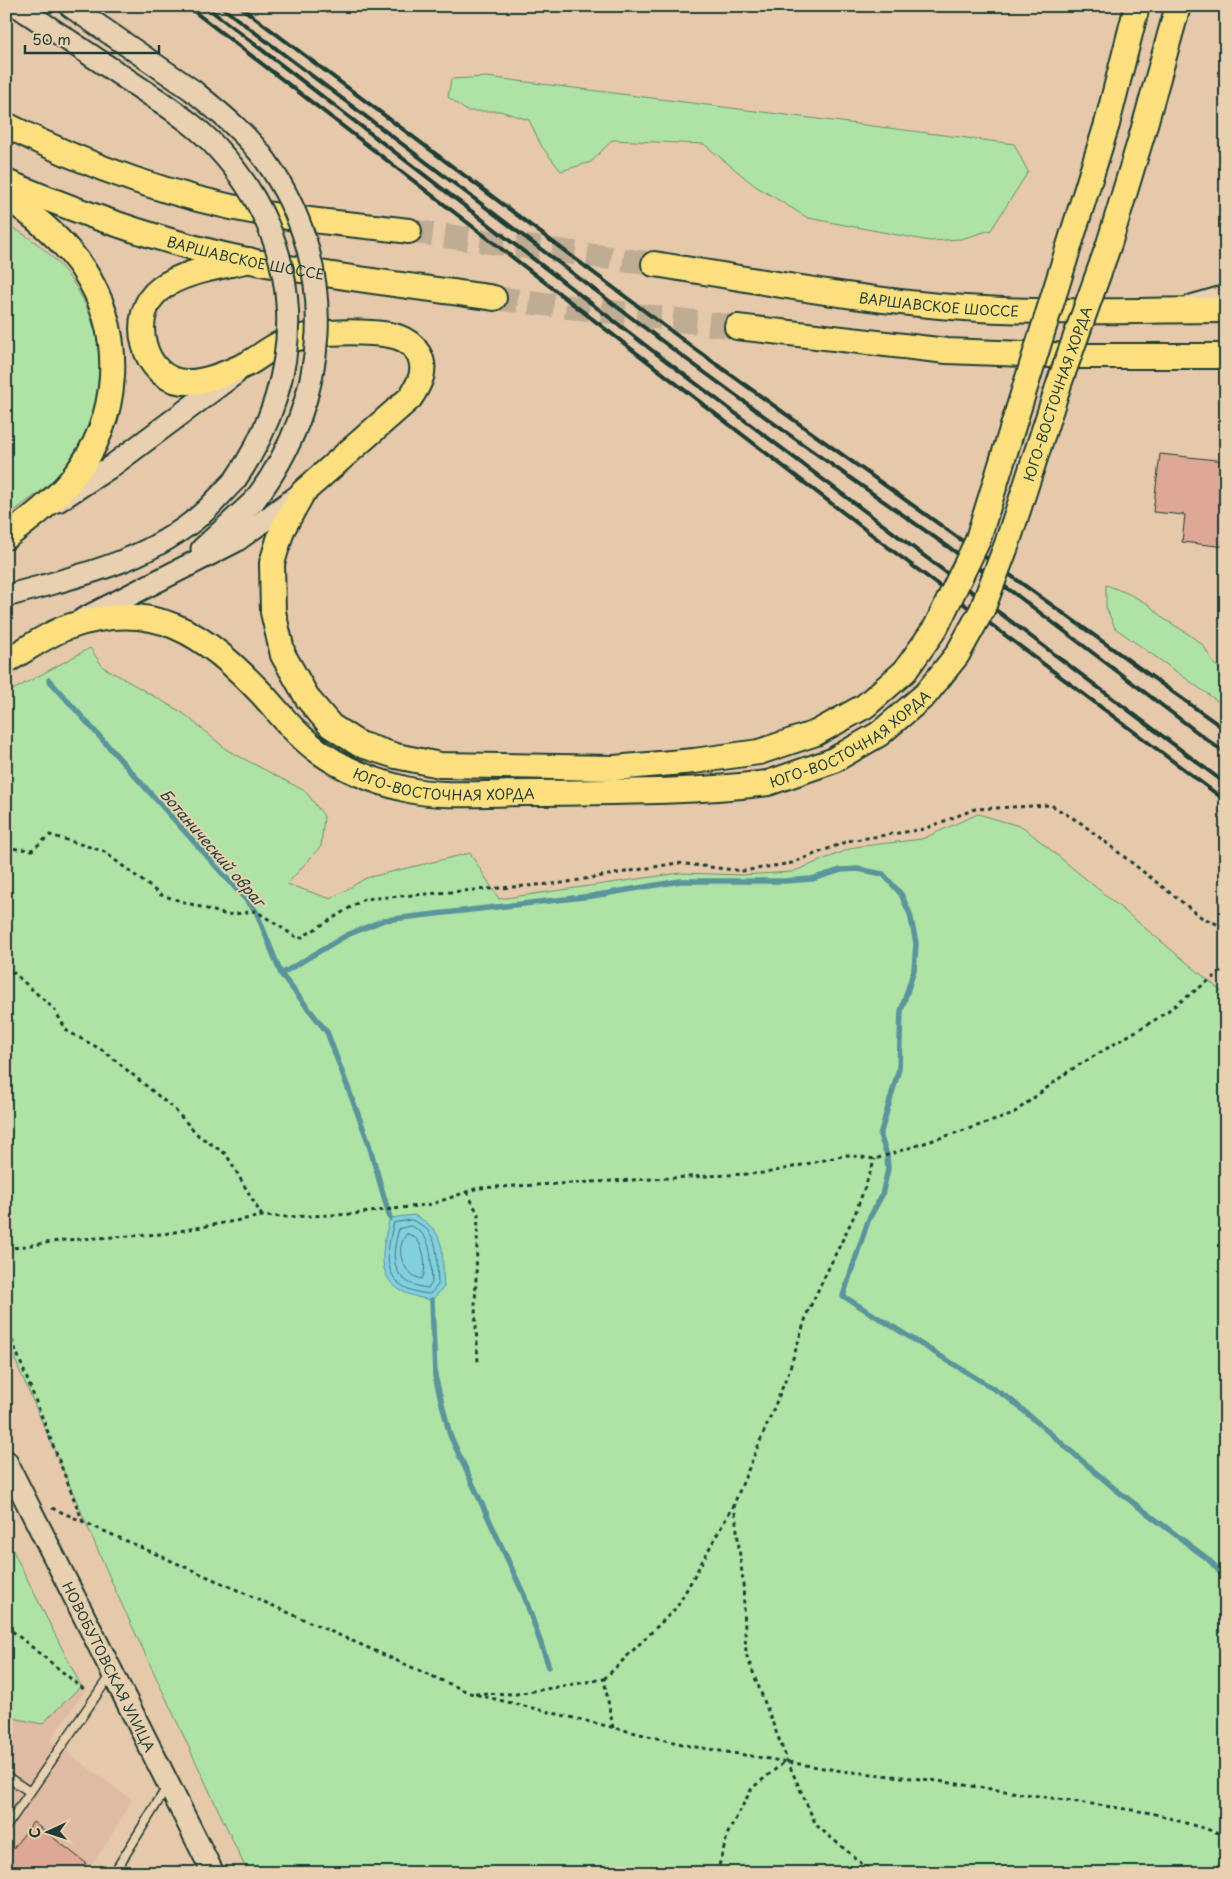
<svg xmlns="http://www.w3.org/2000/svg" width="1232" height="1879" viewBox="0 0 1232 1879" font-family="'Playpen Sans',sans-serif">
<style>
.built{fill:#e0bba3}
.green{fill:#afe3a5;stroke:#67906c}
.water{fill:#81cfdf;stroke:#5a959b}
.lines{fill:none;stroke-linecap:round;stroke-linejoin:round}
.shore{stroke:#467778;stroke-width:1}
.stream{stroke:#5a959b;stroke-width:5.5}
.building{fill:#dea796;stroke:#1f3d34}
.primary-tunnel{stroke:#beac93;stroke-width:24;stroke-dasharray:24 12;stroke-linecap:butt}
.lane-casing{stroke:#1f3d34;stroke-width:11}
.street-casing{stroke:#1f3d34;stroke-width:19}
.secondary-casing{stroke:#1f3d34;stroke-width:25}
.primary-casing{stroke:#1f3d34;stroke-width:28}
.path{stroke:#1f3d34;stroke-width:3;stroke-dasharray:4 4;stroke-linecap:butt}
.lane{stroke:#e8d0b0;stroke-width:8}
.street{stroke:#e8d0b0;stroke-width:15}
.secondary{stroke:#e8d0b0;stroke-width:21}
.primary{stroke:#fce080;stroke-width:24}
.rail{stroke:#1f3d34;stroke-width:4}
.secondary-bridge-casing{stroke:#1f3d34;stroke-width:25;stroke-linecap:butt}
.primary-bridge-casing{stroke:#1f3d34;stroke-width:28;stroke-linecap:butt}
.secondary-bridge{stroke:#e8d0b0;stroke-width:21}
.primary-bridge{stroke:#fce080;stroke-width:24}
.labels{text-anchor:middle;dominant-baseline:central;stroke-width:4;stroke-linejoin:round;paint-order:stroke}
.street-label{font-size:14px;fill:#1f3d34;stroke:#e8d0b0}
.water-label{font-size:15px;font-style:italic;fill:#24443d;stroke:#e8d0b0}
</style>
<rect width="100%" height="100%" fill="#e6c8ab"/>
<filter id="ink" filterUnits="userSpaceOnUse"><feTurbulence type="fractalNoise" baseFrequency=".02" numOctaves="2"/><feDisplacementMap in="SourceGraphic" scale="10" xChannelSelector="R" yChannelSelector="G"/><feConvolveMatrix kernelMatrix="1 2 1 2 8 2 1 2 1" color-interpolation-filters="sRGB"/></filter>
<g filter="url(#ink)">
<path class="built" d="M6 1644 84 1692 50 1740 132 1800 107 1843 85 1873H6Z"/>
<path class="green" d="M487 77 1014 144 1028 172 991 230 961 239 930 241 808 218 754 185 704 144 612 140 591 162 561 171 542 147 529 120 500 111H467L448 97 451 79Z
M6 224C16 230 26 235 35 242 88 283 113 350 93 415 89 425 87 438 82 447 65 476 32 497 6 517Z
M1106 585 1127 593 1148 604 1164 619 1184 631 1203 645 1214 664 1226 674V707L1115 628 1106 607Z
M90 648 103 667 183 713 227 750 305 791 324 816 321 846 287 884 331 899 366 878 470 853 499 899 680 873 742 875 792 872 855 847 922 839 978 814 1023 827 1226 995V1873H248L117 1594 6 1339V756L10 753 6 705 11 691Z
M6 1537 81 1686 42 1724 13 1718 6 1713Z"/>
<path class="water" d="M414 1215C449 1232 441 1253 444 1287L432 1300C377 1292 377 1264 390 1218Z"/>
<g class="lines">
<path class="shore" d="M412 1220C442 1232 436 1257 438 1285L430 1294C384 1290 383 1260 394 1223Z
M411 1226C435 1237 430 1259 432 1283L428 1288C391 1284 390 1258 399 1229Z
M407 1234C424 1236 428 1267 422 1279 403 1275 393 1249 407 1234Z"/>
<path class="stream" d="M49 680 256 911 281 974 327 1032 368 1141 390 1218
M281 974 347 935 384 920 592 896 680 881H784L812 879 841 870 858 869 883 874 901 894 910 914 916 943 914 970 901 1011 899 1069 880 1135 887 1155 888 1169 882 1195 868 1221 843 1296 1010 1399 1115 1489 1208 1559 1226 1578
M432 1300 435 1376 450 1435 524 1595 549 1667"/>
</g>
<path class="building" d="M1160 454 1226 461V547L1182 542 1185 515 1153 512Z
M33 1822 86 1863 79 1873H6V1858Z"/>
<g class="lines">
<path class="primary-tunnel" d="M409 231 654 264
M494 298 737 327"/>
<defs>
<path id="lane" d="M6 1776 30 1792
M6 1827 111 1674
M114 1873 167 1787"/>
<path id="street" d="M1191 303 1226 293"/>
<g id="secondary">
<path d="M17 6 161 102"/>
<path d="M70 6 192 90"/>
<path d="M58 501 109 468 236 373"/>
<path d="M202 549 254 501"/>
<path d="M6 596C75 577 148 562 203 513 214 503 224 491 235 480"/>
<path d="M83 619 236 541 303 492"/>
<path id="s1" d="M6 1461 213 1873"/>
</g>
<g id="primary">
<path d="M1107 124 1137 6"/>
<path d="M6 125C89 167 181 200 273 215 318 222 364 225 409 231"/>
<path d="M1142 135 1178 6"/>
<path id="s2" d="M6 182C85 215 167 244 251 261 331 277 413 286 494 298"/>
<path d="M6 196C34 216 64 240 83 269 126 334 121 419 72 479 53 502 30 519 6 537"/>
<path d="M249 260C221 267 183 271 160 289 127 313 142 381 186 382 204 383 230 372 247 364 259 358 269 348 282 343 311 332 342 331 372 333 389 334 408 336 418 353 428 369 419 385 410 398L303 492 282 530 272 563 273 612 283 655 308 699 331 726 359 744 396 756 440 765 614 768 694 761 759 752"/>
<path id="s3" d="M654 264C757 280 861 301 965 308 1051 314 1139 310 1226 310"/>
<path d="M737 327 947 351 1078 356H1226"/>
<path id="s4" d="M6 661C26 650 47 634 68 627 154 597 205 634 262 694 281 715 298 737 321 753 345 770 377 782 405 789 438 798 491 793 526 793 607 792 687 793 768 783"/>
</g>
</defs>
<use href="#lane" class="lane-casing"/>
<use href="#street" class="street-casing"/>
<use href="#secondary" class="secondary-casing"/>
<use href="#primary" class="primary-casing"/>
<path class="path" d="M6 848 32 850 50 835 103 851 161 895 227 915 256 911 299 939 364 899 562 883 677 863 743 871 792 863 848 841 924 829 975 809 1051 805 1081 823 1201 917 1226 928
M6 966 54 1009 67 1031 104 1051 173 1108 199 1136 226 1154 262 1216
M467 1192 478 1214 475 1308 478 1362
M6 1249 65 1240 163 1234 262 1216 287 1217 354 1214 432 1204 478 1188 766 1173 847 1155 875 1159 1011 1115 1069 1071 1158 1018 1226 968
M6 1325 83 1522
M734 1504 743 1582 746 1654 787 1760 816 1825 873 1873
M52 1508 470 1693 690 1746 842 1771 931 1780 1152 1813 1226 1835
M6 1626 86 1691
M604 1679 677 1607 734 1504 788 1374 808 1311 855 1214 875 1159
M475 1693 516 1694 604 1679 613 1728
M717 1873 728 1833 752 1788 787 1760"/>
<use href="#lane" class="lane"/>
<use href="#street" class="street"/>
<use href="#secondary" class="secondary"/>
<use href="#primary" class="primary"/>
<path class="rail" d="M187 6 893 551 1226 801
M205 6 653 351 1226 784
M220 6 674 350 798 441 1018 596 1226 754
M239 6 695 349 1226 730"/>
<defs>
<path id="secondary-bridge" d="M192 90C219 112 246 133 266 161 341 267 331 400 254 501
M161 102C181 116 201 130 217 148 307 245 309 374 235 480"/>
<g id="primary-bridge">
<path d="M759 752 816 733 865 706 905 671 936 627 977 542 1107 124"/>
<path id="s5" d="M768 783 832 761 879 734 925 695 957 655 982 610 1007 544 1060 381 1109 244 1142 135"/>
</g>
</defs>
<use href="#secondary-bridge" class="secondary-bridge-casing"/>
<use href="#primary-bridge" class="primary-bridge-casing"/>
<use href="#secondary-bridge" class="secondary-bridge"/>
<use href="#primary-bridge" class="primary-bridge"/>
</g>
</g>
<g class="labels">
<g class="street-label">
<text stroke="none"><textPath href="#s2" startOffset="252">ВАРШАВСКОЕ ШОССЕ</textPath></text>
<text stroke="none"><textPath href="#s3" startOffset="288">ВАРШАВСКОЕ ШОССЕ</textPath></text>
<text stroke="none"><textPath href="#s5" startOffset="514">ЮГО-ВОСТОЧНАЯ ХОРДА</textPath></text>
<text stroke="none"><textPath href="#s5" startOffset="94">ЮГО-ВОСТОЧНАЯ ХОРДА</textPath></text>
<text stroke="none"><textPath href="#s4" startOffset="505">ЮГО-ВОСТОЧНАЯ ХОРДА</textPath></text>
<text stroke="none"><textPath href="#s1" startOffset="230">НОВОБУТОВСКАЯ УЛИЦА</textPath></text>
</g>
<g class="water-label">
<text transform="translate(213 847) rotate(49)">Ботанический овраг</text>
</g>
</g>
<rect width="1232" height="1879" fill="none" stroke="#e8d0b0" stroke-width="25"/>
<rect x="12" y="12" width="1207" height="1854" fill="none" stroke="#1f3d34" stroke-width="2" filter="url(#ink)"/>
<g transform="translate(48 1832) rotate(267)" stroke="#e8d0b0" stroke-width="4" paint-order="stroke">
<path d="M0-4L9 19L0 12L-9 19Z" fill="#1f3d34"/>
<text y="-8" font-size="14" font-weight="bold" text-anchor="middle" fill="#1f3d34">С</text>
</g>
<path d="M25 45v8h134v-8" fill="none" stroke="#1f3d34" stroke-width="2.5"/>
<text x="32" y="45" font-size="15" fill="#1f3d34" stroke="#e8d0b0" stroke-width="4" paint-order="stroke">50 m</text>
</svg>
